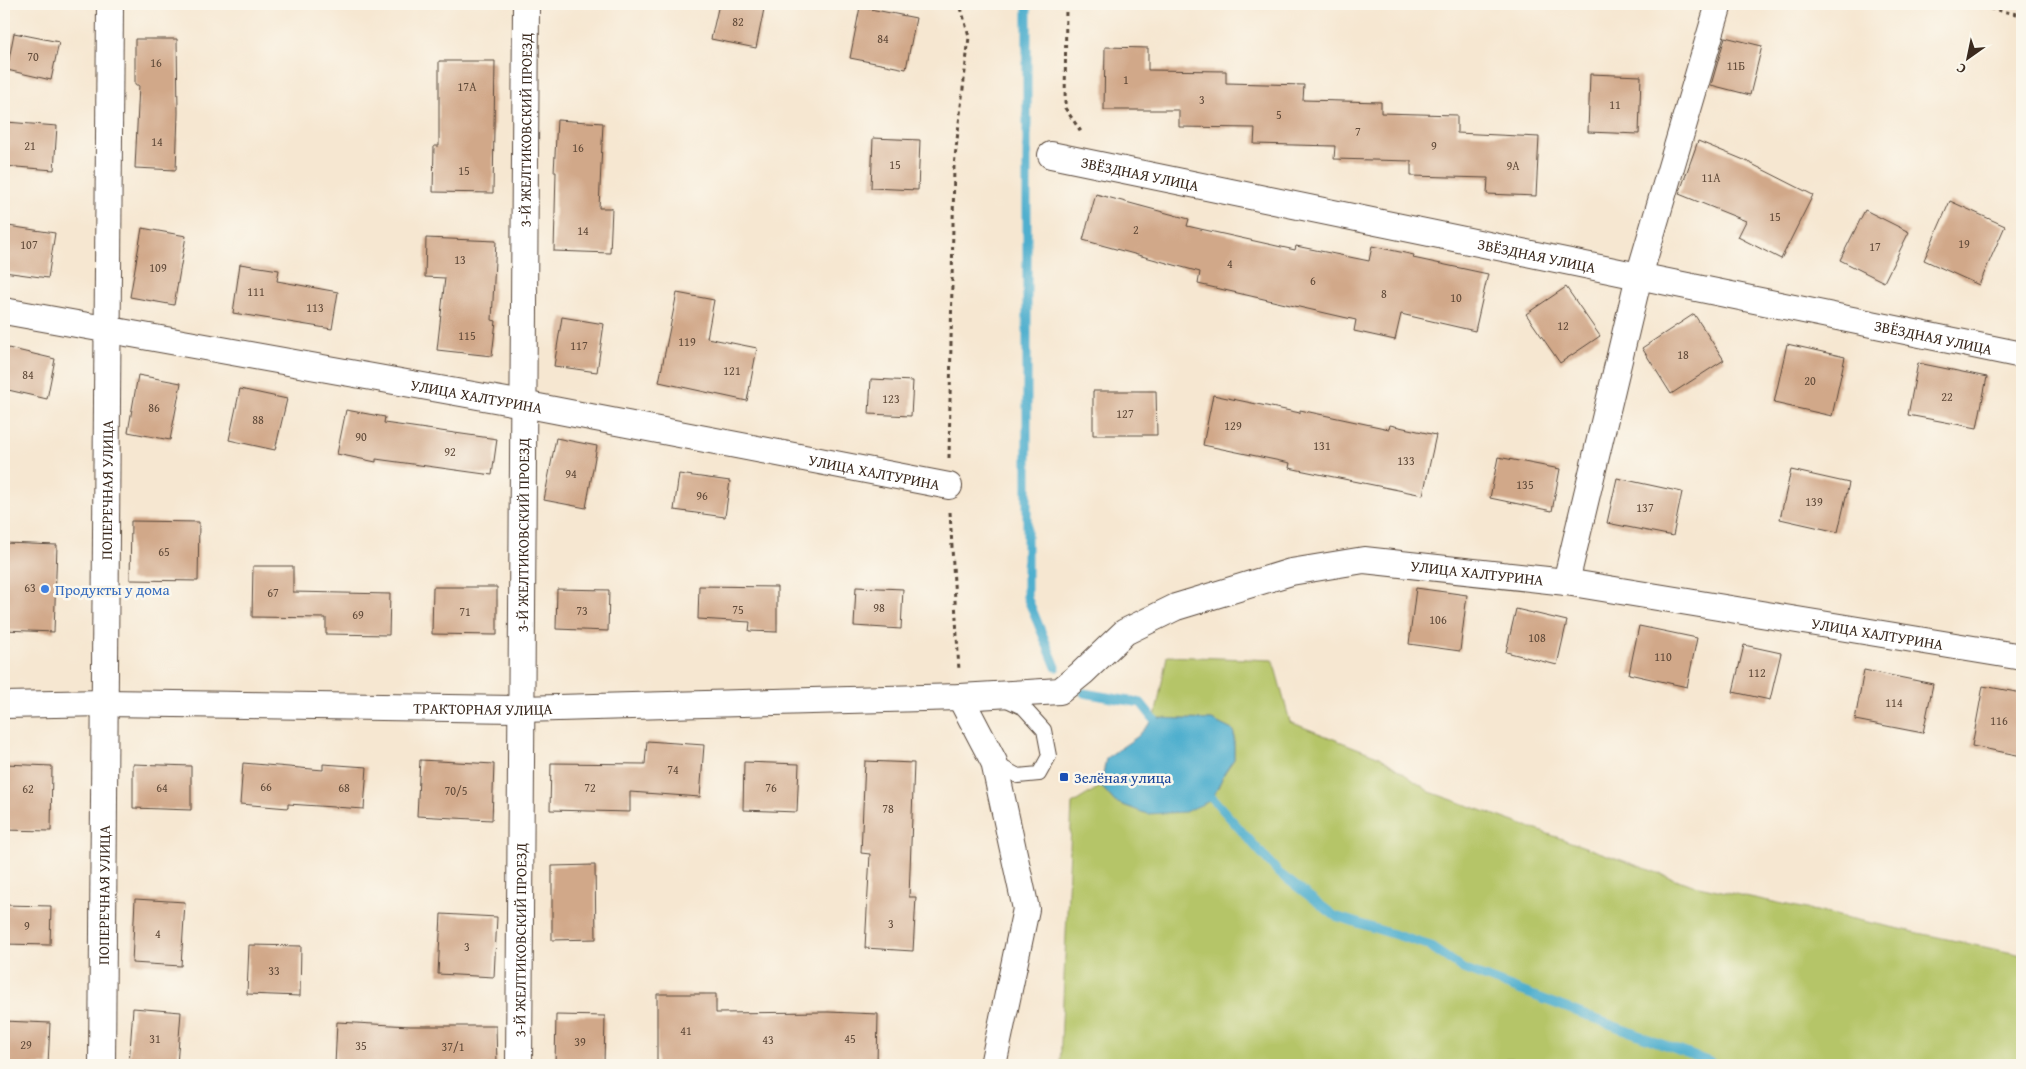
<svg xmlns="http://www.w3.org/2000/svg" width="2026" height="1069" viewBox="0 0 2026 1069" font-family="'Gentium Book Plus',serif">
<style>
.green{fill:#b5c568;stroke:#787843}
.water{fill:#4fafce;stroke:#456c76}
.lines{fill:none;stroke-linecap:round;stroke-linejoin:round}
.stream{stroke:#4fafce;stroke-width:9}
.building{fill:#d1a889}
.service-casing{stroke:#574639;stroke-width:16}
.minor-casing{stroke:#574639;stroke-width:28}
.path{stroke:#574639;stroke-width:3;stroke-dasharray:4 4;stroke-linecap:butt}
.service{stroke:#fff;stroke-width:14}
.minor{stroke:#fff;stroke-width:26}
.shop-dot{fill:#3f7fe0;stroke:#fbf7ec;stroke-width:2}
.transit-dot{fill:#1a4fb4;stroke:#fbf7ec;stroke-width:2}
.labels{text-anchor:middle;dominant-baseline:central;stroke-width:5;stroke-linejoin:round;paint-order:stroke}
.number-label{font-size:12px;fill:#604a39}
.street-label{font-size:15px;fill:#3b2a1e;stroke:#fbf7ec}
.shop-label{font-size:15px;fill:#366cbe;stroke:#fbf7ec;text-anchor:start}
.transit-label{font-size:15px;fill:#164399;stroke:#fbf7ec;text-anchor:start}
</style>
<rect width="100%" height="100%" fill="#fbf7ec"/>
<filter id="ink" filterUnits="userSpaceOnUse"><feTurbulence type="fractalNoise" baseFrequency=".02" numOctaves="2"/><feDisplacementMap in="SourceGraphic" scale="10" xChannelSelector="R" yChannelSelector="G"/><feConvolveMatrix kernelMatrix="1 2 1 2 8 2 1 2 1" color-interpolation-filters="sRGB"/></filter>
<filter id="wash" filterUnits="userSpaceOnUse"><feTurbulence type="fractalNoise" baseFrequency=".0096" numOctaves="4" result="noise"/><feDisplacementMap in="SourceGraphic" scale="20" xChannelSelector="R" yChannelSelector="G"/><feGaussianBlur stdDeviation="1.12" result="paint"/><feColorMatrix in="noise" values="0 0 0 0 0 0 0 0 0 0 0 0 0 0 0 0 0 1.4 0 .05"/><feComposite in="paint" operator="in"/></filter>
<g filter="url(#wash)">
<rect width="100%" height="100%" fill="#f6e7d1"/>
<path class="green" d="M1167 656 1273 660 1290 722 1380 757 1430 792 1689 884 2022 955V1065H1531L1508 1058 1496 1065H1060L1072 804 1101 786 1115 802 1212 800 1225 772 1234 759V731L1212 720 1155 718Z"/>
<path class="water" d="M1155 718 1212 720 1234 731V759L1225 772 1212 800 1185 812 1147 814 1115 802 1101 786 1106 758 1137 737Z"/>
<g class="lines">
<path class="stream" d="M1027 4V597L1056 667
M1084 693 1141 703 1161 728
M1206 791 1279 873 1335 916 1428 945 1463 969 1718 1065"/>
</g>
<g id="blocks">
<path class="building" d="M719 4H765L756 48 711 39Z
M860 7 916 18 906 69 850 58Z
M14 33 59 42 51 80 7 70Z
M1725 37 1762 46 1750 95 1711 85Z
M135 39H177L178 113 176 170 135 168 139 85H135Z
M1105 47 1148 48V70L1226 71V83L1304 85 1303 100 1381 102V113L1457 115V133L1539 137 1536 196 1487 194 1488 178 1411 176V161L1334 159 1335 146 1254 144 1255 128 1179 127V110H1104Z
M439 61H495L493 193 433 192 434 146H439Z
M1590 74 1641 76 1639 134 1588 132Z
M557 120 603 123 599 208H612L610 253 554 251 556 172H554Z
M6 122 57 126 54 170 4 166Z
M873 138 920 140 918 190 871 188Z
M1698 141 1744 160 1813 195 1781 259 1738 237 1746 221 1679 194Z
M1096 194 1189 219 1187 226 1295 250 1296 246 1369 261 1372 246 1414 255 1413 258 1488 274 1475 331 1401 314 1395 340 1354 331 1356 320 1198 284 1200 272 1083 240Z
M1950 201 2005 226 1979 285 1924 260Z
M1865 210 1909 232 1884 282 1840 260Z
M8 226 55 233 48 278 4 272V255Z
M142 228 186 236 174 305 130 297Z
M426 238 496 241 492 320 496 321 492 356 437 350 445 278 425 277Z
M240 264 279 270 277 281 338 292 332 329 233 313Z
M1566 287 1600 336 1560 363 1526 314Z
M677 293 714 300 707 338 757 348 747 401 659 382Z
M1694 314 1724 360 1671 394 1642 348Z
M562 317 604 324 597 372 554 366Z
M1787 344 1845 357 1832 416 1774 403Z
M4 347 55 359 47 399 4 389Z
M1918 363 1987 377 1977 428 1908 415Z
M138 375 181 383 170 440 128 432Z
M871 379 913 381 911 416 869 414Z
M240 389 287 399 275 450 229 440Z
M1093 391H1156L1157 435H1093Z
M1213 395 1300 413V410L1389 429 1390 425 1436 435 1423 495 1289 468 1290 463 1203 445Z
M346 410 385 417 384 423 497 439 492 475 376 459V462L337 454Z
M556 438 597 446 586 508 544 500Z
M1498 457 1560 469 1552 511 1490 498Z
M1791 470 1849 483 1838 532 1780 519Z
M679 474 730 481 725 517 674 510Z
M1617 478 1682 492 1673 536 1607 523Z
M131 521 199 522 198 581 130 580Z
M4 543 57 545 54 632 4 630Z
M253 566H293V592L390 594 389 635 326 634V618L252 617Z
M699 586 777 587V632L749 631 750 622 698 619Z
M433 587H497V635L432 634Z
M856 587 903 589 901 629 854 626Z
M1416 588 1467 595 1460 651 1409 644Z
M557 589 609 590 608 631 556 629Z
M1516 609 1567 621 1557 665 1506 652Z
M1639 626 1697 638 1687 687 1629 674Z
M1744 645 1781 653 1770 700 1733 692Z
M1864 670 1933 684 1923 733 1855 720Z
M1983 686 2022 693V756L1972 746Z
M647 741 704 745 700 797 630 792V812L550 810 551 763 645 764Z
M420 760 494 764 492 820 417 816Z
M865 761 914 763 909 897H916L913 951 865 948 870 854 861 853Z
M744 762 799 764 797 812 743 810Z
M243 763 323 770V764L367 767 364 809 288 804V808L240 804Z
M5 764 52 766 51 831 4 830Z
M133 764 191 766V810L133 808Z
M595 865 596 939 552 940V866Z
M135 899 185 902 181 966 132 963Z
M4 905 51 906 50 945 4 944Z
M441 914 497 917 494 977 438 974Z
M249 945 301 946 300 996 247 994Z
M657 994H716V1013L828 1012 878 1014 877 1064 791 1062V1065H657Z
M133 1008 181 1012 177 1065H129Z
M556 1015 605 1016 604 1065H555Z
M4 1021 50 1023 48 1065H4Z
M337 1022 410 1026H496L497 1065H335Z"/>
</g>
</g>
<g filter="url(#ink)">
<use href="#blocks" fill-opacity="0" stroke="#574639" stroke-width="1"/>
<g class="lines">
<defs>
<path id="service" d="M994 763 1018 776 1039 774 1049 756 1044 730 1024 708 1005 699"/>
<g id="minor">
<path id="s1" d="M1051 155 2022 355"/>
<path id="s2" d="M4 311 523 404 949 486"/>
<path d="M1566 582 1639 276 1719 4"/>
<path d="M960 697 994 762 1026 909 993 1065"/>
<path id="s3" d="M4 705 105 703 521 709 960 697 1060 691 1082 673 1125 632 1176 607 1291 572 1364 560 1566 582 2022 657"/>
<path id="s4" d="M102 1065 110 4"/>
<path id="s5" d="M519 1065 526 4"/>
</g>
</defs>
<use href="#service" class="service-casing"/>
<use href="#minor" class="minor-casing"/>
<path class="path" d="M1066 4 1065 108 1082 133
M1966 4 2022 15
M949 458 954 166 969 37 960 4
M950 512 959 671"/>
<use href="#service" class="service"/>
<use href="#minor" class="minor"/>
</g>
</g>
<circle class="shop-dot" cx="45" cy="589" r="5"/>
<rect class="transit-dot" x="1059" y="772" width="10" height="10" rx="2.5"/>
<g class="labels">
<g class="number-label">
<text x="738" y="21">82</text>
<text x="883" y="38">84</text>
<text x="33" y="56">70</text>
<text x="156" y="62">16</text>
<text x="1736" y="65">11Б</text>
<text x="1126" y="79">1</text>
<text x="467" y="86">17А</text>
<text x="1202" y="99">3</text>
<text x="1615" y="104">11</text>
<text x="1279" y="114">5</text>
<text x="1358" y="131">7</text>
<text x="157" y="141">14</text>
<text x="30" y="145">21</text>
<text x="1434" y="145">9</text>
<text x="578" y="147">16</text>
<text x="895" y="164">15</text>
<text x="1513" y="165">9А</text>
<text x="464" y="170">15</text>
<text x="1711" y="177">11А</text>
<text x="1775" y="216">15</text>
<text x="1136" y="229">2</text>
<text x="583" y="230">14</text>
<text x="1964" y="243">19</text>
<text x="29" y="244">107</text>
<text x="1875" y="246">17</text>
<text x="460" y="259">13</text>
<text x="1230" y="263">4</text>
<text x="158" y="267">109</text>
<text x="1313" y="280">6</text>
<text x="256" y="291">111</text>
<text x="1384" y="293">8</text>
<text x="1456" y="297">10</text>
<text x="315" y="307">113</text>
<text x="1563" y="325">12</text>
<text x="467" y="335">115</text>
<text x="687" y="341">119</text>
<text x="579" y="345">117</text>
<text x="1683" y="354">18</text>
<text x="732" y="370">121</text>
<text x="28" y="374">84</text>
<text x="1810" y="380">20</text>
<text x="1947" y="396">22</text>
<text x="891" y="398">123</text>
<text x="154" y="407">86</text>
<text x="1125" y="413">127</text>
<text x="258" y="419">88</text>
<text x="1233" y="425">129</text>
<text x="361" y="436">90</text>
<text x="1322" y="445">131</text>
<text x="450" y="451">92</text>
<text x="1406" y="460">133</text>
<text x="571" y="473">94</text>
<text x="1525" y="484">135</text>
<text x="702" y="495">96</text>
<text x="1814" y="501">139</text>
<text x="1645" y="507">137</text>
<text x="164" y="551">65</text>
<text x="30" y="587">63</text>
<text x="273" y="592">67</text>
<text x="879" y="607">98</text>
<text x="738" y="609">75</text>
<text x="582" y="610">73</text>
<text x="465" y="611">71</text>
<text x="358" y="614">69</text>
<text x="1438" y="619">106</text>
<text x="1537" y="637">108</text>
<text x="1663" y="656">110</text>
<text x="1757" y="672">112</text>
<text x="1894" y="702">114</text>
<text x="1999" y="720">116</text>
<text x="673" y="769">74</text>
<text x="266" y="786">66</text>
<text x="162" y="787">64</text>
<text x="344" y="787">68</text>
<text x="590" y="787">72</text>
<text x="771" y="787">76</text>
<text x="28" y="788">62</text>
<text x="456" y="790">70/5</text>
<text x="888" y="808">78</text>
<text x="891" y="923">3</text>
<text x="27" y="925">9</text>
<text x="158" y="933">4</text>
<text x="467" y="946">3</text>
<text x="274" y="970">33</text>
<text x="686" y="1030">41</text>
<text x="155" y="1038">31</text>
<text x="850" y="1038">45</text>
<text x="768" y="1039">43</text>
<text x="580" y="1041">39</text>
<text x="26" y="1044">29</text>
<text x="361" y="1045">35</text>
<text x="453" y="1046">37/1</text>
</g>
<g class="street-label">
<text stroke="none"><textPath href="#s5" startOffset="935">3-Й ЖЕЛТИКОВСКИЙ ПРОЕЗД</textPath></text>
<text stroke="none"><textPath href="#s1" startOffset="91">ЗВЁЗДНАЯ УЛИЦА</textPath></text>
<text stroke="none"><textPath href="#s1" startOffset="496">ЗВЁЗДНАЯ УЛИЦА</textPath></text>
<text stroke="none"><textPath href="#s1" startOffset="901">ЗВЁЗДНАЯ УЛИЦА</textPath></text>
<text stroke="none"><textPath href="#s2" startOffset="480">УЛИЦА ХАЛТУРИНА</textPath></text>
<text stroke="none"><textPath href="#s2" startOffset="885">УЛИЦА ХАЛТУРИНА</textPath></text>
<text stroke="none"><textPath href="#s4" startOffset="575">ПОПЕРЕЧНАЯ УЛИЦА</textPath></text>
<text stroke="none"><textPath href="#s5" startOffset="530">3-Й ЖЕЛТИКОВСКИЙ ПРОЕЗД</textPath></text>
<text stroke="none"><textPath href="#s3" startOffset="1509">УЛИЦА ХАЛТУРИНА</textPath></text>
<text stroke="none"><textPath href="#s3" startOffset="1914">УЛИЦА ХАЛТУРИНА</textPath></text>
<text stroke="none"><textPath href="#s3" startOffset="479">ТРАКТОРНАЯ УЛИЦА</textPath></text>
<text stroke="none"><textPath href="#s4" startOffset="170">ПОПЕРЕЧНАЯ УЛИЦА</textPath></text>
<text stroke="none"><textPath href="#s5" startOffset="125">3-Й ЖЕЛТИКОВСКИЙ ПРОЕЗД</textPath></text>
</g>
<g class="shop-label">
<text x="55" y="589">Продукты у дома</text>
</g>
<g class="transit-label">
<text x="1074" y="777">Зелёная улица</text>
</g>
</g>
<rect width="2026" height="1069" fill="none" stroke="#fbf7ec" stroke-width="20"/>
<g transform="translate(1968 58) rotate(213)" stroke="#fbf7ec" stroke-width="4" paint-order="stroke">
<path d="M0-4L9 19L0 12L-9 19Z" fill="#3b2a1e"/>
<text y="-8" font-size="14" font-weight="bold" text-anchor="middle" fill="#3b2a1e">С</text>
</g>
</svg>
